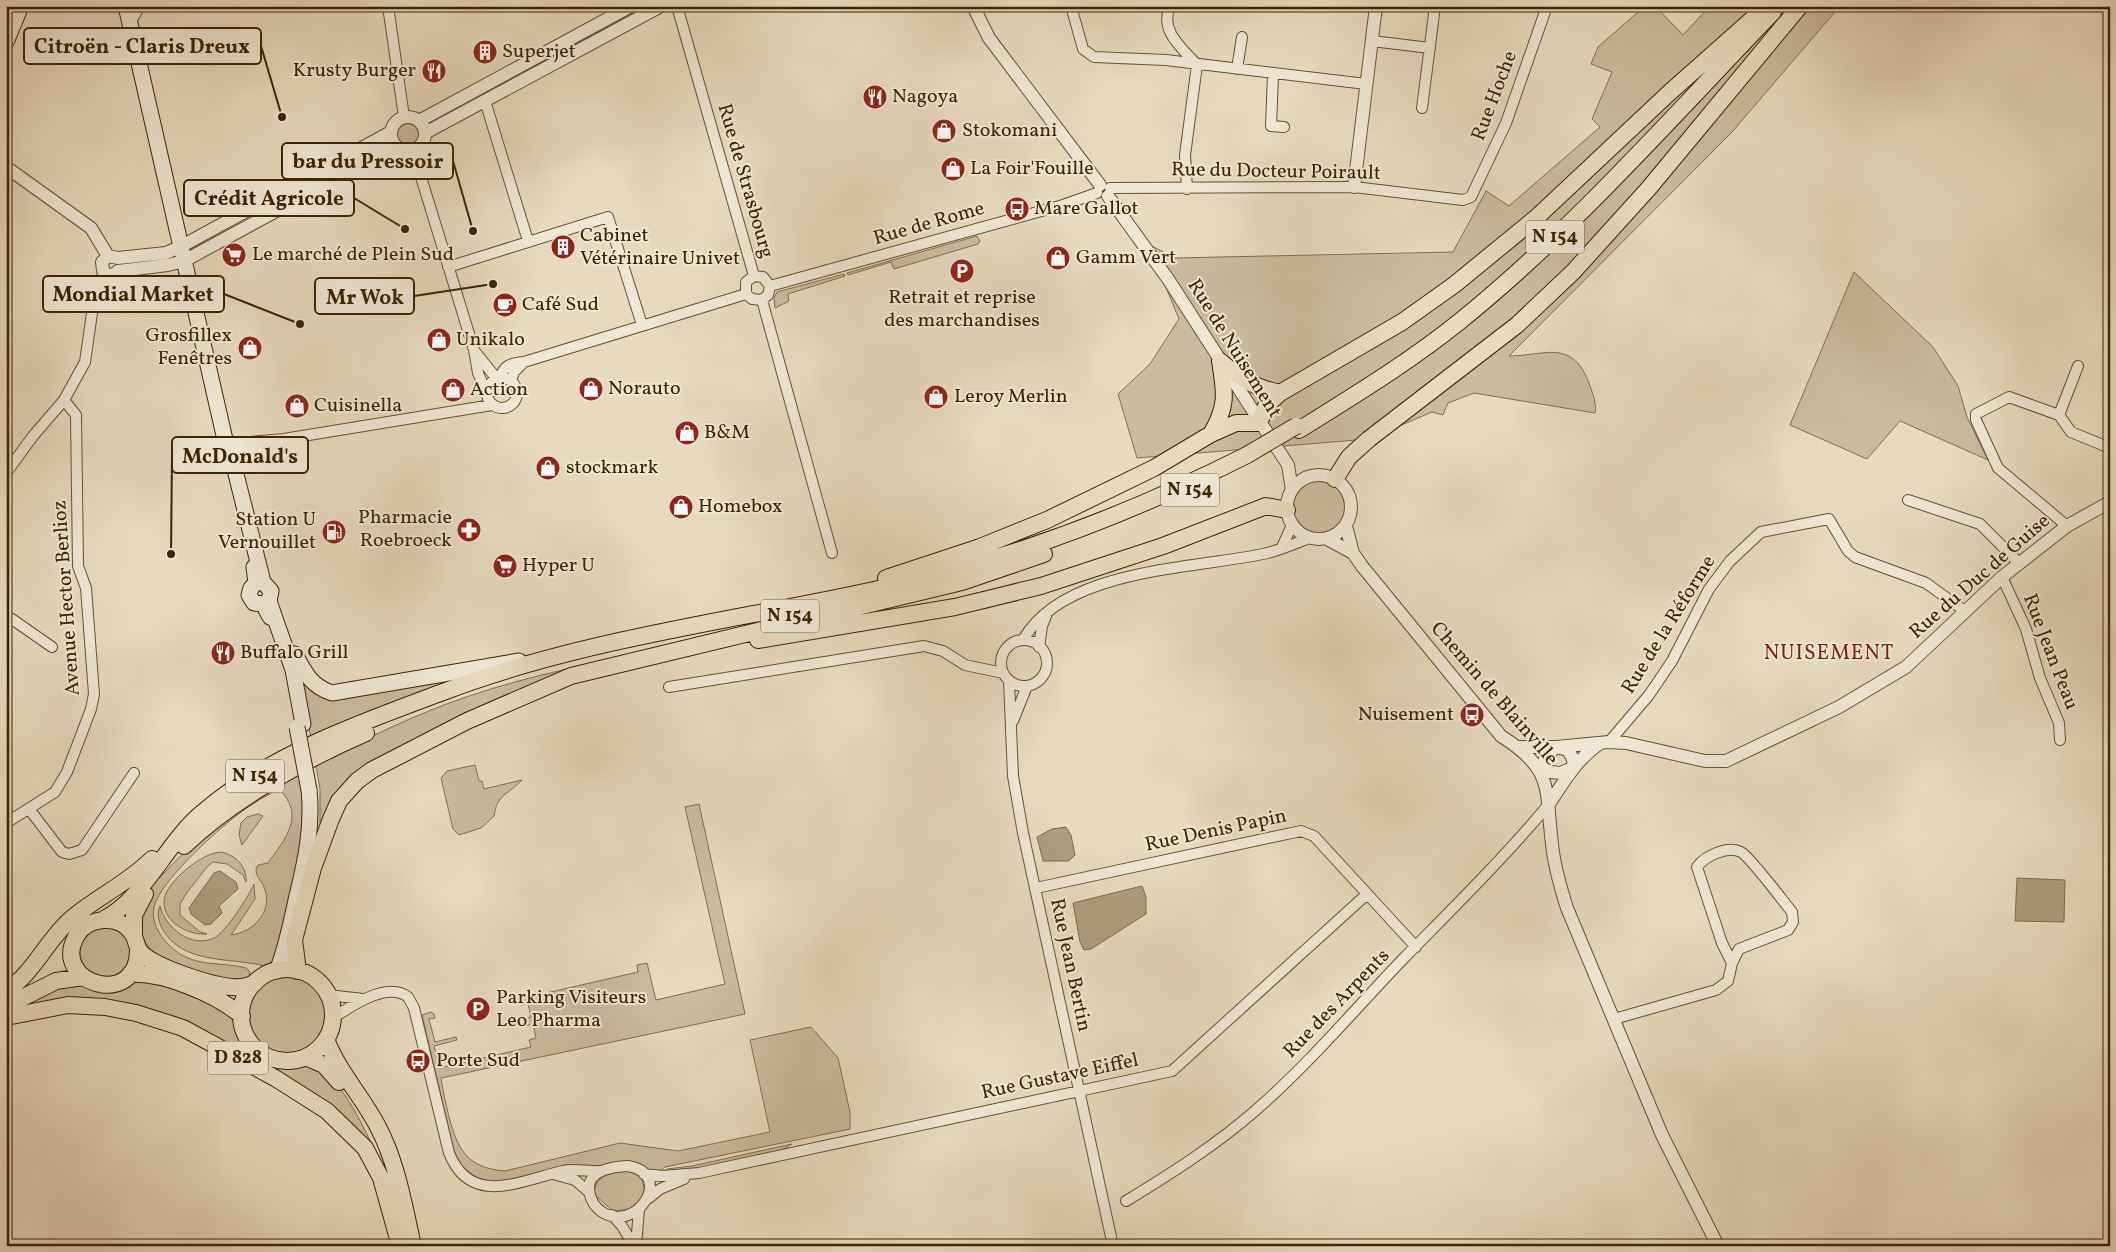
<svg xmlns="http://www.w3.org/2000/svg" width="2116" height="1252" viewBox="0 0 2116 1252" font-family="Vollkorn,serif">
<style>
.green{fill:#cabb9e;stroke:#827050}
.water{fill:#ad9c7e;stroke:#7f6c4d}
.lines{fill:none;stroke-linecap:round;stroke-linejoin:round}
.minor-casing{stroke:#665232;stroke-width:12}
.tertiary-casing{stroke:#665232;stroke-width:14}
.secondary-casing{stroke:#3b2503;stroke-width:17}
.primary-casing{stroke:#3b2503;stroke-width:18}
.minor{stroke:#efe7d5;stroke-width:10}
.tertiary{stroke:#efe7d5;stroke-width:12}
.secondary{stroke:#efe7d5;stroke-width:15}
.primary{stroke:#e7dabe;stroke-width:16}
.secondary-bridge-casing{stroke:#3b2503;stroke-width:17;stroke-linecap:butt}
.primary-bridge-casing{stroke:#3b2503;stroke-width:18;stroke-linecap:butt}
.secondary-bridge{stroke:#efe7d5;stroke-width:15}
.primary-bridge{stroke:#e7dabe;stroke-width:16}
.labels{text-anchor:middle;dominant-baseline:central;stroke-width:4;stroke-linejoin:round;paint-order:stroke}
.shield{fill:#efe7d5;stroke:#715f42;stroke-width:1}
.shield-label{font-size:19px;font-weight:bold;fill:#3b2503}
.poi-label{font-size:20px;fill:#3b2503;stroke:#efe7d5;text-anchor:start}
.street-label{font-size:20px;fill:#3b2503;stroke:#efe7d5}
.neighbourhood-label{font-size:21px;letter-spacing:1px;fill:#7a1f14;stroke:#efe7d5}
.leader{fill:none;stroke:#3b2503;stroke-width:2}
.callout-dot{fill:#3b2503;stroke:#efe7d5;stroke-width:2}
.callout{fill:#efe7d5;stroke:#3b2503;stroke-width:2}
.callout-label{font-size:21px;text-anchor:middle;font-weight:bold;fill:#3b2503}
</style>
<rect width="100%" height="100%" fill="#e7dabe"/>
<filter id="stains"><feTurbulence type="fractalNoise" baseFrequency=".004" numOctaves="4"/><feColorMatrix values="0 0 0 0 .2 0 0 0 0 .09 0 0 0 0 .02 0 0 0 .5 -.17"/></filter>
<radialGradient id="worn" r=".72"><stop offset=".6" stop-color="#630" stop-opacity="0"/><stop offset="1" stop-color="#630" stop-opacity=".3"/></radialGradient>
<path class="green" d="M1655 6 1683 35 1710 6H1840L1732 132 1509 356C1545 356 1573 337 1590 386 1593 394 1597 405 1595 413L1474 393 1448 403 1443 415 1432 412 1369 439 1137 458 1118 394 1150 364 1179 319 1148 244 1175 258 1453 252 1486 191 1509 206 1600 127 1592 119 1612 72 1591 64 1598 47 1637 13Z
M394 134a14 14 0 1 1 28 0a14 14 0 1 1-28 0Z
M977 236 980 241 978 244 894 269 891 262 848 275 847 273Z
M1854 272 1933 347 1958 386 1967 417 1988 460 1900 421 1867 459 1790 425Z
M844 274 845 276 788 294 789 301 775 308 774 298 777 292Z
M1291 506a28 28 0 1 1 56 0a28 28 0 1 1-56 0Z
M662 648 588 668 375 763 320 829V789L316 764C365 739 414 715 466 697 530 675 596 663 662 648Z
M295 668 311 688 488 669 311 738Z
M475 765 479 781H482L484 789 522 780C508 795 497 794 494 816L481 828 459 835 453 829 441 778 447 771Z
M301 772 305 831 276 960 264 966C231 957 181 965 162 928 158 921 157 912 160 906 165 927 191 949 214 938 225 933 249 896 254 884L255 899 231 935C254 932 274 911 264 887 261 880 256 877 256 869L258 865 268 863C285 839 306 816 279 789 271 794 261 798 253 804 229 818 159 881 154 907 150 926 165 944 180 954 202 967 224 962 246 968L250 972 249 977C227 986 198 971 176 964 157 958 138 944 141 922 142 915 141 906 144 900 148 889 159 878 167 870 205 828 252 801 301 772Z
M699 804 745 1014 441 1078C443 1091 446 1104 449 1117 458 1150 467 1168 505 1171L620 1143 678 1151 770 1132 750 1040 811 1027 838 1058 850 1112V1129L665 1167 659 1172 598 1167 501 1182C479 1182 466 1174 455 1155L422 1015 431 1012 434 1014 435 1018 429 1019 435 1042 456 1037 457 1040 434 1046 440 1068 531 1047 529 1040 536 1038 533 1024 526 1026 524 1019 531 1017 528 1004 521 1005 520 999 638 972 637 965 647 963 656 1000 725 984 685 807Z
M258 814 263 816 242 845 239 835 241 823 247 817Z
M222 852C236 856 247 866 246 882L243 875 227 864 213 862 207 867 186 894 180 904V915L200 932 207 934C185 936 154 916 167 891 176 875 204 852 222 852Z
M80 952a25 25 0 1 1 50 0a25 25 0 1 1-50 0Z
M246 1015a41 41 0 1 1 82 0a41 41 0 1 1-82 0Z
M136 981C158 983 217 999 231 1017 241 1030 241 1047 256 1058 281 1077 290 1061 311 1066 338 1071 363 1126 374 1149L193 1028 40 1004 14 1005C26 1000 47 985 59 984 95 979 92 1007 136 981Z
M792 1144 780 1151 691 1171 665 1172 667 1169 692 1166Z
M627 1170C645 1176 646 1185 642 1202L629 1209 613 1211 594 1194C595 1175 611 1172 627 1170Z"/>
<path class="water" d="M1066 827 1071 835 1075 855 1069 861H1043L1037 837 1052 829Z
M220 871 236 882 238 889 219 906 222 913 211 924 205 925 191 914 189 908 214 873Z
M2017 878 2065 880 2064 922 2015 921Z
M1142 886 1146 897V914L1091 949 1084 950 1080 942 1073 903Z"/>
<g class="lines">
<defs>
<path id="minor" d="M388 6 404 117
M677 6 754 276
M1071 6 1083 49 1094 57 1166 60 1366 84
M1170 6C1159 31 1182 48 1197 65L1185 155 1187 189
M130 23 140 6
M1372 41 1430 48
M1237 69 1242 37
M1273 75 1271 126 1284 127
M485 101 528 241
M1422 108 1435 6
M413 151 474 350 478 373 486 392
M1110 188 1354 187 1463 200 1471 197 1506 123 1547 6
M448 267 608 217 642 325
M754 276 746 282V294L752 299 762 300
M754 276 763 277 770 286 768 295 762 300
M770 286 1063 205 1097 193
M762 300 832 553
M476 353 497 379
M487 393a15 15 0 1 1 30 0a15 15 0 1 1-30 0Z
M500 378C504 365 511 363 524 362L746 294
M511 381 514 372 524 362
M2059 415 2078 366
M226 444 284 439 492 405
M6 473 33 436 64 400 85 362 95 292 104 272
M1908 500 1980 524 2019 563
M2067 526 1998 468 1976 420V414L2009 397 2059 415 2071 432 2110 448
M1282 547 1292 525
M2002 577 2026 629 2040 678 2059 723 2060 740
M6 615 52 647
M1023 640C1063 569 1191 569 1263 554 1278 551 1294 544 1309 538
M1001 663a23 23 0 1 1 46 0a23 23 0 1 1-46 0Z
M1039 647 1042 626 1046 616
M1009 681 1013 776 1023 833 1113 1246
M669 687 924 646 943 651 965 665 1003 673
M1013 721 1027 686
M1609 742 1649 695 1672 661 1709 589 1730 561 1761 532 1829 519 1848 551 1855 557 1926 583 1966 612
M29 809 62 852 69 854 82 850 134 773
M6 823 55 792 67 772 91 709 94 694 86 588 78 566 76 415 64 400
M1036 888 1301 831 1314 836 1416 947
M328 995 363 999
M333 1018C351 1006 387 981 408 997L414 1008 449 1153C471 1208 521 1180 563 1171 575 1168 588 1172 601 1171
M1614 1019 1716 990 1728 981 1732 963 1739 949 1788 930 1793 922 1792 912C1783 901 1750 857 1741 852 1728 845 1705 856 1697 867L1722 943 1732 963
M628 1166C675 1174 637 1234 602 1212 590 1204 582 1182 598 1173 606 1168 620 1166 628 1166Z
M553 1174 575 1180 589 1192
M644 1174 663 1176 699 1173 1172 1071 1366 895
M649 1198 660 1189 684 1179
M1126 1201C1172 1173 1216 1145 1256 1110 1310 1063 1355 1009 1404 958 1453 908 1504 858 1549 804
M612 1215 622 1226 634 1246
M636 1246 639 1209"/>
<path id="tertiary" d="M973 6 989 38 1100 185
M391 134a17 17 0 1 1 34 0a17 17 0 1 1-34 0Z
M419 121 631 6
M391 132 180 247 166 253 118 258 108 256 102 262 103 270C107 276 113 276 118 271L168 265 184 261 396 146
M425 133 661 6
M6 167 91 228 108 256
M1354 187 1376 6
M1108 196 1168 279 1288 465 1292 490
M1287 507a32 32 0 1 1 64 0a32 32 0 1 1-64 0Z
M1346 526 1353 553 1362 566 1501 736C1555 770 1545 789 1552 844 1554 866 1560 886 1567 908L1662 1135 1718 1246
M1327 539 1353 553
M1518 747H1556L1568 750 1573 759 1574 767
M1574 767 1561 773 1540 771 1546 757 1556 747 1609 742 1626 743 1705 761H1726L1839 707 1906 667 2002 577 2067 526 2110 502
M1549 804C1564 781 1577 759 1600 743"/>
<path id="secondary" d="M126 6 226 444 232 458 263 582 271 591 269 601 293 670 303 724
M6 42 21 6
M254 567 256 583 251 588 249 595 254 603 263 604 270 617
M295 654C305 673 311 686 332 693L519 661
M277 971C286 948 291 924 296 900 305 863 313 829 309 790"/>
<path id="primary" d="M1220 361C1241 379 1253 387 1280 393
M1299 430C1353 396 1408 363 1459 322 1573 230 1671 118 1773 12
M1211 434C1228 406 1225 392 1220 361
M1335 479 1349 457 1369 439 1517 325 1573 272 1649 188 1800 6
M886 578 980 547 1047 520 1154 468 1211 434 1236 423H1259L1266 406 1280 393 1402 322 1454 285 1537 217 1669 93 1767 6
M758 640 955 607 1041 586 1163 546 1266 506 1287 510
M184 846C233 799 304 760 366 733
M104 919C143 900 167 842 202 813 270 754 360 723 443 692 579 640 732 621 874 590 1004 562 1128 515 1247 455
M134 936V915L145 894
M138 949C139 1011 48 983 77 935 88 917 119 914 132 933 136 938 136 945 139 950 148 966 214 986 233 987 241 988 248 986 255 983
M241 1015a46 46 0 1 1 92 0a46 46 0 1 1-92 0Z
M298 971 294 940 313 868 331 819 339 801 357 781 372 770 467 721 571 676 962 582 1044 554
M130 974C164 972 216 994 242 1016
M6 991C34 973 46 941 71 919 97 897 128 883 152 859
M6 1006 56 981 83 977
M6 1017 68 1005 105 1007 136 1013 183 1028 275 1078 327 1111 365 1148 381 1178 400 1246
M326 1039C338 1071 361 1095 377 1125 397 1162 404 1205 413 1246
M305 1057 324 1065 339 1082"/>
</defs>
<use href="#minor" class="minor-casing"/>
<use href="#tertiary" class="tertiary-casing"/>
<use href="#secondary" class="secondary-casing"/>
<use href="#primary" class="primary-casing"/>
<use href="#minor" class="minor"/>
<use href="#tertiary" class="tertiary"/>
<use href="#secondary" class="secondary"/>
<use href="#primary" class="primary"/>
<defs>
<path id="secondary-bridge" d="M297 727 309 790"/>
<path id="primary-bridge" d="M1247 455 1296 426"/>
</defs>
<use href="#secondary-bridge" class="secondary-bridge-casing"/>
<use href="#primary-bridge" class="primary-bridge-casing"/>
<use href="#secondary-bridge" class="secondary-bridge"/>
<use href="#primary-bridge" class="primary-bridge"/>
</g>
<defs>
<symbol id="building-disc" viewBox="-11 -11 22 22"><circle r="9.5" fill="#8f2418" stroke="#efe7d5"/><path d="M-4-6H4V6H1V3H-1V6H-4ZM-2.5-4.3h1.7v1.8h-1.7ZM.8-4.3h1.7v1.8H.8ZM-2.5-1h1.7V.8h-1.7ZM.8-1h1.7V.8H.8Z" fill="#fff"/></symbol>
<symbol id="restaurant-disc" viewBox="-11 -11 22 22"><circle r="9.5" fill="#8f2418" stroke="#efe7d5"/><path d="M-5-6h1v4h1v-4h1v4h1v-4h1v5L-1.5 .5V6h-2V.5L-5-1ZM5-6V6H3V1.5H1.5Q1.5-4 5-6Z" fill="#fff"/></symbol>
<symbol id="shop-disc" viewBox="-11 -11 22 22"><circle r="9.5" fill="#8f2418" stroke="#efe7d5"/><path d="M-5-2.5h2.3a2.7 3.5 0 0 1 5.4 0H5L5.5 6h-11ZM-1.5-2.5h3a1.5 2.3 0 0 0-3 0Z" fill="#fff"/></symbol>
<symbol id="bus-disc" viewBox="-11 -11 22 22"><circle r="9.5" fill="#8f2418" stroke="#efe7d5"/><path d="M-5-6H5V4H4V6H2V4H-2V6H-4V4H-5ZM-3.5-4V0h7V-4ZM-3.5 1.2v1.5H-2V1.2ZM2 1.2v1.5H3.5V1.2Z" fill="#fff"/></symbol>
<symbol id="supermarket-disc" viewBox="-11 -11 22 22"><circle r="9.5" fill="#8f2418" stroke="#efe7d5"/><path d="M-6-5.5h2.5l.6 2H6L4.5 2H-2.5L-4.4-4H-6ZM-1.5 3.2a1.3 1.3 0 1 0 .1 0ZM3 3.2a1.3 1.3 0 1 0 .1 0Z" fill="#fff"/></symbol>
<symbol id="parking-disc" viewBox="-11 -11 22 22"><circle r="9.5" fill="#8f2418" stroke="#efe7d5"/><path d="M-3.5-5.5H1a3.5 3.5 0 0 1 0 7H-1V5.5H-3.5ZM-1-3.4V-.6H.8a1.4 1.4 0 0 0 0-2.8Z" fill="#fff"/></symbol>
<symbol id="cafe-disc" viewBox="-11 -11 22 22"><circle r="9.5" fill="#8f2418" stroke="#efe7d5"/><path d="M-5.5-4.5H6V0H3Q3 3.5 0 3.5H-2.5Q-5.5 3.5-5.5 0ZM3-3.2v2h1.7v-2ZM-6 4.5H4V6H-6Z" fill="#fff"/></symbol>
<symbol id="pharmacy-disc" viewBox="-11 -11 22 22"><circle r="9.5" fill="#8f2418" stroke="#efe7d5"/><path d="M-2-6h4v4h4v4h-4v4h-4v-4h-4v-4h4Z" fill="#fff"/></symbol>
<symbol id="fuel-disc" viewBox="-11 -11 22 22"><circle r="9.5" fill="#8f2418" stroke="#efe7d5"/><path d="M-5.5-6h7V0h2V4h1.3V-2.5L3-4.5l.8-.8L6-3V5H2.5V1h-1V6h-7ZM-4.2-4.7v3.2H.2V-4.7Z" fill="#fff"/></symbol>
</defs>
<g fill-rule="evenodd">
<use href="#building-disc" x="471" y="38" width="28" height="28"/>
<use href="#restaurant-disc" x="420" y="57" width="28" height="28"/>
<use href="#restaurant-disc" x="861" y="83" width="28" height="28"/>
<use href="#shop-disc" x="930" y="117" width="28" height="28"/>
<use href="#shop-disc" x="939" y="155" width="28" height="28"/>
<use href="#bus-disc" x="1003" y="195" width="28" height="28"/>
<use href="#building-disc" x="549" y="233" width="28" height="28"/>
<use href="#supermarket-disc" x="220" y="241" width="28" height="28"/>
<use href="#shop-disc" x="1044" y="244" width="28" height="28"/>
<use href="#parking-disc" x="948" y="257" width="28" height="28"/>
<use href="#cafe-disc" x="491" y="291" width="28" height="28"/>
<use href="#shop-disc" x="425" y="326" width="28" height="28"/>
<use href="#shop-disc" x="236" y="334" width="28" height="28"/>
<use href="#shop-disc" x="577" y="375" width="28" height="28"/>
<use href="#shop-disc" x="439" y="376" width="28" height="28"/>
<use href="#shop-disc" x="922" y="383" width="28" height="28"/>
<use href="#shop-disc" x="283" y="392" width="28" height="28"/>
<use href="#shop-disc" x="673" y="419" width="28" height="28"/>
<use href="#shop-disc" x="534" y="454" width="28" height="28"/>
<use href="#shop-disc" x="667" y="493" width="28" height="28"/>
<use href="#pharmacy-disc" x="455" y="516" width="28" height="28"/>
<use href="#fuel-disc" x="320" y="518" width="28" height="28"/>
<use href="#supermarket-disc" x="491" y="552" width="28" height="28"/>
<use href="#restaurant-disc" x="209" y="639" width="28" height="28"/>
<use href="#bus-disc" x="1458" y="701" width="28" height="28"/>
<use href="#parking-disc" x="464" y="995" width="28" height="28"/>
<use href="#bus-disc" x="404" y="1047" width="28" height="28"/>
</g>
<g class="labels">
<g class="shield">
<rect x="1526" y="220.5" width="58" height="33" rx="4"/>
<rect x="1161" y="473.5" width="58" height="33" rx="4"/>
<rect x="761" y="599.5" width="58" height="33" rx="4"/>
<rect x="226" y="759.5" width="58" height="33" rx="4"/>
<rect x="208" y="1041.5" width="60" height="33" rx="4"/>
</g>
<g class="shield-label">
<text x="1555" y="237">N 154</text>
<text x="1190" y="490">N 154</text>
<text x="790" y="616">N 154</text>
<text x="255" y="776">N 154</text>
<text x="238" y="1058">D 828</text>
</g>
<g class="poi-label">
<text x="502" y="52">Superjet</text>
<text x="416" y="71" text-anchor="end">Krusty Burger</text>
<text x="892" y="97">Nagoya</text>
<text x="962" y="131">Stokomani</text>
<text x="970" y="169">La Foir'Fouille</text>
<text x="1034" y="209">Mare Gallot</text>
<text x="580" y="236">Cabinet<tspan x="580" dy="23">Vétérinaire Univet</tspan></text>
<text x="252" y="255">Le marché de Plein Sud</text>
<text x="1076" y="258">Gamm Vert</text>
<text x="962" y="298" text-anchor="middle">Retrait et reprise<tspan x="962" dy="23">des marchandises</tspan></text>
<text x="522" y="305">Café Sud</text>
<text x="232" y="336" text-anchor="end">Grosfillex<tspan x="232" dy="23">Fenêtres</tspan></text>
<text x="456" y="340">Unikalo</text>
<text x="608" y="389">Norauto</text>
<text x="470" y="390">Action</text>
<text x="954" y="397">Leroy Merlin</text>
<text x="314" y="406">Cuisinella</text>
<text x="704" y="433">B&amp;M</text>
<text x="566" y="468">stockmark</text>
<text x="698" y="507">Homebox</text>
<text x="452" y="518" text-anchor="end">Pharmacie<tspan x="452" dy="23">Roebroeck</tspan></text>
<text x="316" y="520" text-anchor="end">Station U<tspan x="316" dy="23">Vernouillet</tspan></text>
<text x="522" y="566">Hyper U</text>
<text x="240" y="653">Buffalo Grill</text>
<text x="1454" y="715" text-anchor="end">Nuisement</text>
<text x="496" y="998">Parking Visiteurs<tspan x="496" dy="23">Leo Pharma</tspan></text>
<text x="436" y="1061">Porte Sud</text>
</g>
<g class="street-label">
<text transform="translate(1495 96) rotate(-69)">Rue Hoche</text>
<text transform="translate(1276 172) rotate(1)">Rue du Docteur Poirault</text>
<text transform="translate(745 181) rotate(74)">Rue de Strasbourg</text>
<text transform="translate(929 224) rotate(-16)">Rue de Rome</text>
<text transform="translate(1234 349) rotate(58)">Rue de Nuisement</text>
<text transform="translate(1980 577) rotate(-41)">Rue du Duc de Guise</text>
<text transform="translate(67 598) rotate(-94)">Avenue Hector Berlioz</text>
<text transform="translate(1669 625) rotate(-58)">Rue de la Réforme</text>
<text transform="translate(2050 652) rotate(69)">Rue Jean Peau</text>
<text transform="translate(1494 694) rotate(49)">Chemin de Blainville</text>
<text transform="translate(1216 831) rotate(-12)">Rue Denis Papin</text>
<text transform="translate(1070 965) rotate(78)">Rue Jean Bertin</text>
<text transform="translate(1337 1004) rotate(-46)">Rue des Arpents</text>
<text transform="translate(1060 1077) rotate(-12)">Rue Gustave Eiffel</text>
</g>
<g class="neighbourhood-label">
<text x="1829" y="653">NUISEMENT</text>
</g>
</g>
<path class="leader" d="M282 117L261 46M473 231L453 161M405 229L354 198M300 324L224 294M493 284L414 296M171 554L172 455"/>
<g class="callout-dot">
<circle cx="282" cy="117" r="5"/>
<circle cx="473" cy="231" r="5"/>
<circle cx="405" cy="229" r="5"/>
<circle cx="300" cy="324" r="5"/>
<circle cx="493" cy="284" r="5"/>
<circle cx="171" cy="554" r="5"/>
</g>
<g class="callout">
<rect x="24" y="28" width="237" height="36" rx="5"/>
<rect x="282" y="143" width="171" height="36" rx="5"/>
<rect x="184" y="180" width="170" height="36" rx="5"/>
<rect x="43" y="276" width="181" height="36" rx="5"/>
<rect x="315" y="278" width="99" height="36" rx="5"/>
<rect x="172" y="437" width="136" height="36" rx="5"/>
</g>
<g class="callout-label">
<text x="142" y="53">Citroën - Claris Dreux</text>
<text x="368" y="168">bar du Pressoir</text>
<text x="269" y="205">Crédit Agricole</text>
<text x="133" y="301">Mondial Market</text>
<text x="365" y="304">Mr Wok</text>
<text x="240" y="463">McDonald's</text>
</g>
<rect width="2116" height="1252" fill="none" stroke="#e7dabe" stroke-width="25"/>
<rect x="8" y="8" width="2101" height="1237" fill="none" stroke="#3b2503" stroke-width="2.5"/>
<rect x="12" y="12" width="2091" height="1227" fill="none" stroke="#3b2503"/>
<rect width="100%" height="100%" filter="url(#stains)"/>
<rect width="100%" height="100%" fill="url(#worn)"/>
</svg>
